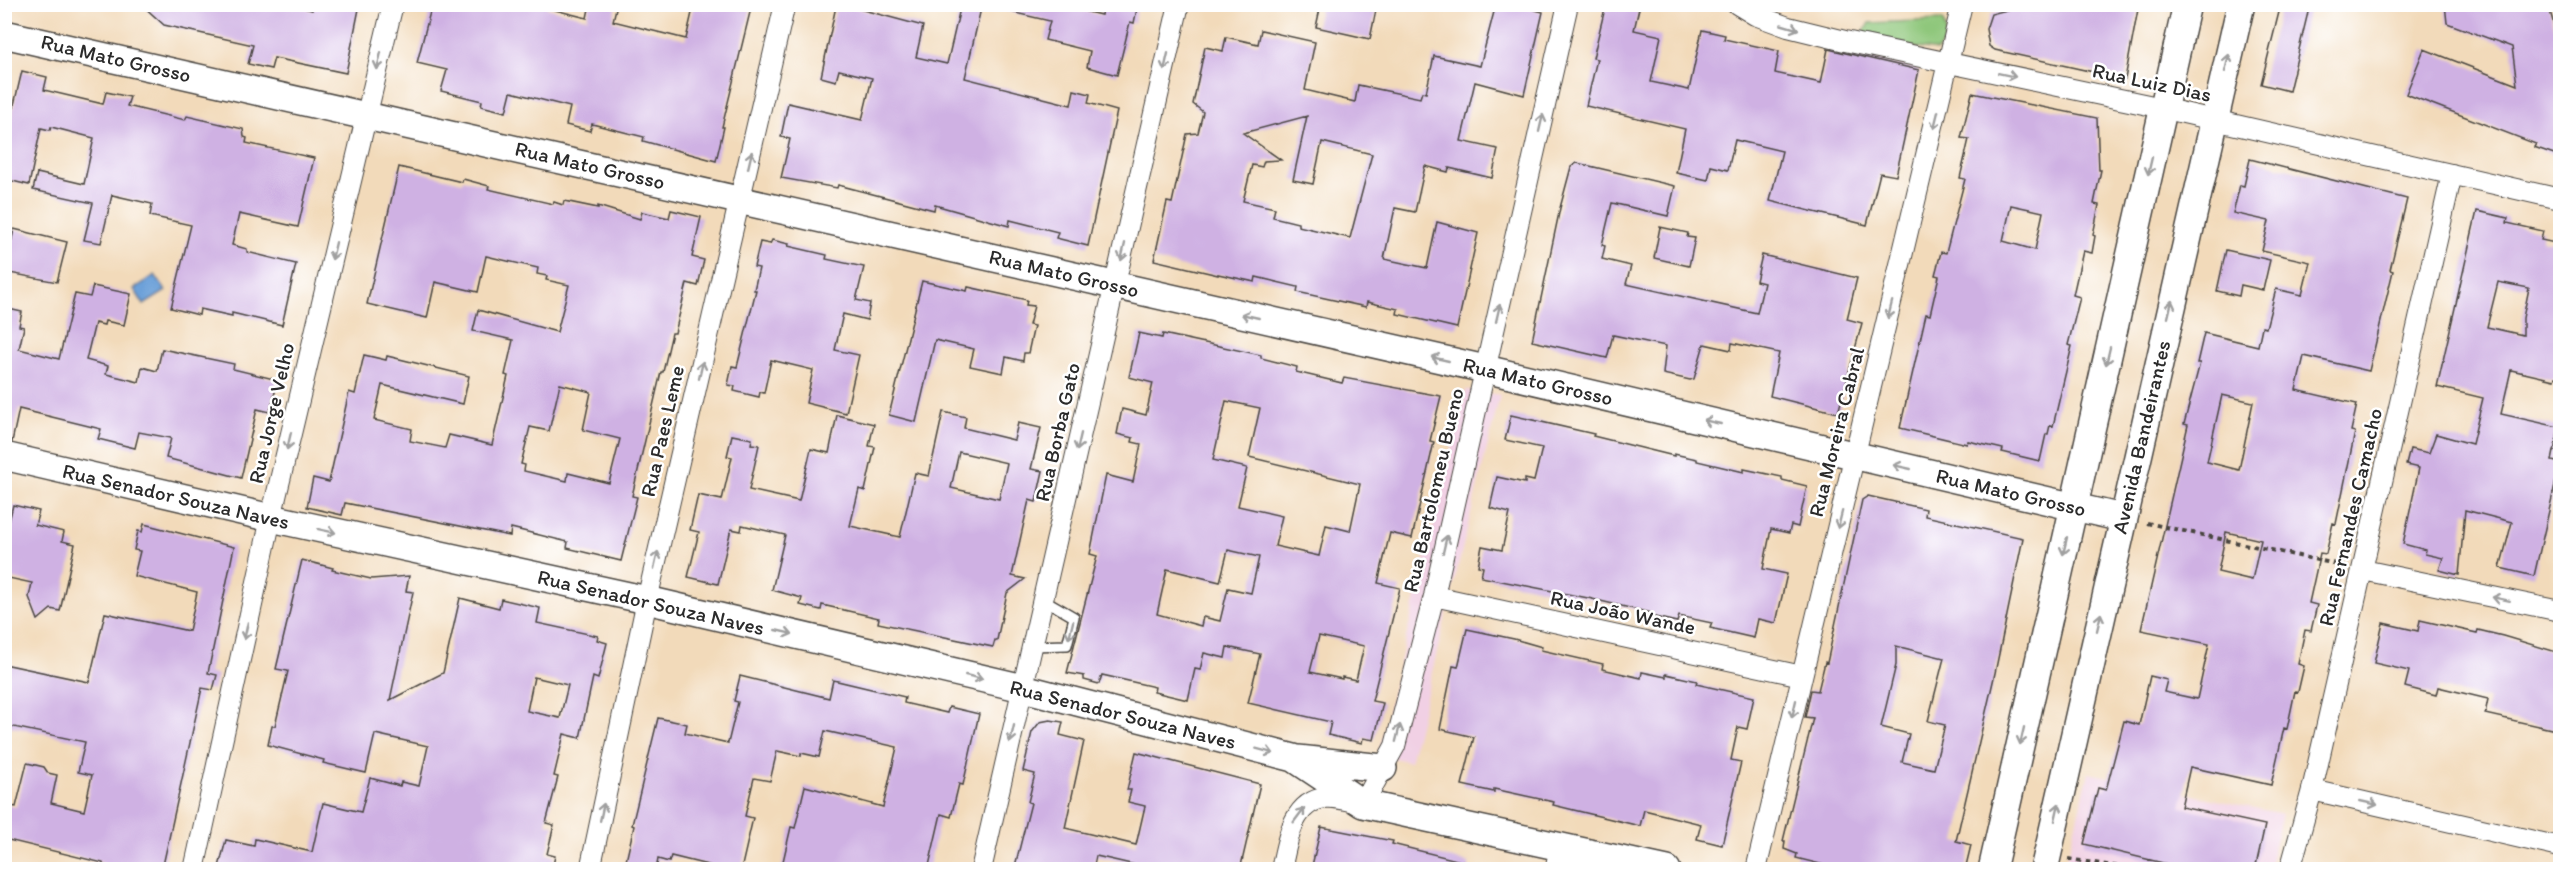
<svg xmlns="http://www.w3.org/2000/svg" width="2565" height="874" viewBox="0 0 2565 874" font-family="Itim,sans-serif">
<style>
.built{fill:#f1d0e4}
.green{fill:#8fc77b;stroke:#5d7953;stroke-width:1.5}
.water{fill:#6da1d9;stroke:#4c6682;stroke-width:1.5}
.building{fill:#cfb1e3;fill-rule:evenodd}
.lines{fill:none;stroke-linecap:round;stroke-linejoin:round}
.lane-casing{stroke:#494540;stroke-width:12}
.street-casing{stroke:#494540;stroke-width:22}
.secondary-casing{stroke:#494540;stroke-width:30}
.path{stroke:#494540;stroke-width:4;stroke-dasharray:4.5 4.5;stroke-linecap:butt}
.lane{stroke:#fff;stroke-width:9}
.street{stroke:#fff;stroke-width:20}
.secondary{stroke:#fff;stroke-width:27}
.oneway{stroke:#a0a0a0}
.labels{text-anchor:middle;dominant-baseline:central;stroke-width:5;stroke-linejoin:round;paint-order:stroke}
.street-label{font-size:21px;fill:#2b2b2b;stroke:#fff}
</style>
<rect width="100%" height="100%" fill="#fff"/>
<filter id="ink" filterUnits="userSpaceOnUse"><feTurbulence type="fractalNoise" baseFrequency=".0167" numOctaves="2"/><feDisplacementMap in="SourceGraphic" scale="12" xChannelSelector="R" yChannelSelector="G"/><feConvolveMatrix kernelMatrix="1 2 1 2 8 2 1 2 1" color-interpolation-filters="sRGB"/></filter>
<filter id="wash" filterUnits="userSpaceOnUse"><feTurbulence type="fractalNoise" baseFrequency=".008" numOctaves="4" result="noise"/><feDisplacementMap in="SourceGraphic" scale="24" xChannelSelector="R" yChannelSelector="G"/><feGaussianBlur stdDeviation="1.35" result="paint"/><feColorMatrix in="noise" values="0 0 0 0 0 0 0 0 0 0 0 0 0 0 0 0 0 1.4 0 .05"/><feComposite in="paint" operator="in"/></filter>
<g filter="url(#wash)">
<rect width="100%" height="100%" fill="#f2daba"/>
<path class="built" d="M1466 390 1500 395 1410 762 1378 754Z
M2089 773 2282 814 2268 869 2064 870Z"/>
<path class="green" d="M1942 20C1949 32 1946 42 1937 51L1868 40 1863 33 1869 23Z"/>
<path class="water" d="M155 275 166 291 144 305 134 289Z"/>
<g id="blocks">
<path class="building" d="M141 4H289L312 10 313 4H360L346 73 274 58 271 69 248 64 253 45 164 25Z
M432 4H548L547 8 587 18 590 4H617L613 21 686 39 694 4H752L722 127H724L716 161 643 141 644 137 592 124 590 131 566 125 570 107 511 92 506 112 481 106 482 101 441 91 447 70 417 63Z
M961 4H982L965 78 1071 105 1074 90 1090 94 1088 103 1117 111 1088 246 1056 238 1058 232 1010 220 1009 226 935 205 934 210 838 185 837 188 781 178 790 139 781 137 788 103 862 120 872 78 839 70 836 81 821 77 836 6 847 9 848 6 923 26 916 57 947 64Z
M1008 4H1054L1101 15 1104 4H1138L1134 23 1130 22 1117 75 1087 67 1090 51 1045 40 1050 21 1007 11Z
M1321 4H1350L1376 10 1370 39 1316 27Z
M1496 4H1512L1543 12 1524 95 1475 82 1461 141 1498 149 1492 178 1449 168 1448 172 1425 166 1415 212 1395 208 1384 259 1427 268 1437 222 1478 233 1457 328 1397 314 1398 309 1367 302 1366 307 1297 292 1298 287 1256 277 1255 282 1218 274V275L1154 260 1167 202 1172 203 1187 134 1198 133 1203 112 1193 104 1205 47 1223 51 1226 37 1258 44 1261 30 1315 42 1305 90 1355 102 1358 85 1420 98 1422 92 1426 93 1434 56 1480 66ZM1307 116 1293 180 1313 184 1322 142 1372 154 1350 238 1298 226V223L1273 217 1275 208 1243 201 1252 165 1262 167 1264 161 1281 160 1243 133Z
M1606 4H1640L1634 30 1661 36 1651 82 1689 90 1702 30 1725 35 1724 39 1779 51 1775 73 1821 83 1828 49 1919 70 1896 176 1880 173 1867 225 1770 201 1782 151 1735 140 1728 170 1711 166 1708 180 1676 173 1685 129 1586 106 1597 59 1593 58Z
M2030 4H2139L2125 79 1995 50 1989 46 1986 29 1991 14Z
M2281 4H2310L2289 91 2261 84Z
M2445 4H2548L2560 46V144L2557 155 2534 147 2536 144 2406 94 2424 49 2517 85 2512 47 2447 23Z
M22 71 47 77 44 90 103 104 106 92 130 97 127 106 185 120 187 116 243 129 244 137 247 138 246 143 314 158 298 227 239 214 232 245 247 249V252L296 264 282 325 232 313V316L200 309 199 315 171 308 191 225 150 216 152 204 112 195 101 243 84 240 93 203 33 190 37 173 84 184 94 138 51 127 50 130 41 128 29 185 4 179V147Z
M1972 93 2097 118 2099 170H2101L2094 204 2099 205 2093 235 2095 236 2092 253 2083 251 2073 295 2080 297 2068 345 2072 346 2053 426 2050 425 2048 434H2046L2040 461 2002 452 2003 449 1968 441 1967 444 1900 428 1926 314 1930 315 1939 276 1935 275 1941 252 1946 253 1965 179 1960 178 1969 139 1961 138ZM2011 205 2043 212 2035 250 2003 241Z
M2250 159 2407 199 2390 270 2393 271 2369 371 2304 356 2296 390 2357 404 2351 431 2355 432 2336 524 2333 523 2326 554 2320 553 2309 603 2317 605 2311 631 2305 630 2298 664 2304 666 2298 692 2295 691 2287 729 2284 728 2271 785 2190 767 2181 807 2265 825 2255 870H2192L2084 844 2098 788 2106 790 2124 721 2139 725 2150 676 2167 680 2164 692 2197 699 2209 644 2141 630 2188 425 2184 424 2200 363H2197L2204 333 2258 346 2262 327 2266 328 2276 289 2302 295 2310 262 2262 251 2269 221 2233 213 2240 185 2244 186ZM2222 395 2253 402 2239 470 2207 462ZM2226 532 2261 540 2252 580 2218 572Z
M1577 163 1675 186 1668 216 1612 203 1602 245 1605 246 1602 259 1631 266 1626 284 1757 313 1764 283 1756 281 1762 255 1857 278 1847 319 1862 323 1838 413 1770 396 1779 353 1732 343 1731 350 1704 344 1694 379 1690 380 1663 374 1666 346 1613 335 1607 358 1532 341 1560 208 1571 167Z
M399 167 462 182 463 179 489 186 488 189 553 204 554 202 563 205 564 201 598 208V206L640 219 642 212 669 218 671 210 701 217 692 257 704 260 698 286 687 283 675 333H672L663 372H661L632 496 637 497 621 561 567 548 568 542 511 528 510 536 345 503 342 515 307 507 313 478 329 482 349 392 355 394 364 355 386 360 387 356 469 376 463 404 382 385 374 420 412 429 410 441 445 448 449 435 492 445 508 376 505 375 513 340 473 331 478 310 557 332 569 285 546 280 547 276 537 274 538 268 486 256 478 292 435 282 427 318 367 304ZM560 384 591 392 583 430 620 439 609 483 568 473 567 481 524 471 525 465 521 464 530 427 549 431Z
M2477 211 2508 218 2507 223 2543 231 2541 240 2560 244V379L2555 377 2554 380 2511 370 2501 414 2559 427 2552 461 2560 463 2534 576 2500 568 2512 522 2465 510 2459 575 2439 570 2443 558 2425 554 2426 550 2403 544 2419 468 2406 465 2410 449 2429 453 2436 434 2472 444 2483 398 2437 387ZM2498 282 2529 288 2523 318V335L2487 327Z
M1660 227 1688 233 1687 237 1695 238 1689 266 1654 258Z
M14 229 67 242 57 282 4 272V246L10 248Z
M772 240 789 244 788 246 827 255 826 259 864 267 856 300 870 303 867 320 843 314 835 350 859 355 846 413 806 403 813 370 771 360 764 393 760 392 759 397 734 391 735 386 728 385 732 366 737 367 756 290H754L759 268 754 267 760 242 770 244Z
M2226 250 2270 260 2263 290 2241 285 2239 296 2217 291Z
M922 281 967 291 968 287 1027 300 1026 305 1034 306 1029 325 1034 326 1028 353H1024L1023 361 1006 357 1003 373 970 366 974 349 935 340 916 422 889 415Z
M93 286 131 294 124 325 105 321 104 325 95 323 86 360 108 366 106 374 139 382 142 367 157 371 162 349 234 364 233 369 278 380 270 412 257 409 241 478 166 458 171 438 139 432 135 448 98 439 101 429 19 409 12 442 4 441V308L22 312 19 326 24 327 19 349 59 359 75 294 90 297Z
M1139 333 1162 338 1163 334 1261 355V358L1297 367 1296 372 1342 383 1344 378 1441 396 1430 441 1434 442 1412 538 1390 533 1378 583 1400 588 1372 701 1383 703 1374 740 1363 738 1362 743 1328 735 1331 722 1248 703 1260 654 1227 647 1225 658 1204 653 1200 670 1195 669 1188 700 1154 692 1155 687 1102 675 1099 684 1084 680V676L1067 673 1097 556 1090 554 1106 475 1133 482 1141 444 1132 442 1133 438 1117 434 1122 409 1146 415 1153 383 1129 377ZM1226 401 1260 408 1249 457 1360 484 1350 531 1326 525 1319 556 1275 546 1282 516 1238 506 1247 468 1213 460ZM1228 550 1259 557 1251 593 1228 588 1220 621 1203 617 1201 626 1157 614 1167 569 1220 582ZM1319 636 1364 646 1356 680 1342 677V679L1310 672Z
M943 412 966 417 964 428 1014 440 1018 423 1041 428 1031 469 1043 471 1036 502 1029 500 1012 576 1025 579 1007 593 997 640H995L993 647 878 623 879 618 822 605 821 610 800 605 802 598 772 590 785 535 742 525 741 531 731 529 718 584 688 577 699 532 690 530 698 495 722 500 732 457 727 456 732 435 752 439 751 444 759 445 749 490 799 501 811 449 829 453 837 415 874 424 869 446 875 447 865 491 859 489 850 526 900 537 915 473 929 476ZM959 452 1007 463 999 499 951 488Z
M1511 415 1594 434 1593 436 1674 456V454L1697 459V461L1744 472V469L1782 477V480L1807 486 1798 527 1791 525 1789 533 1771 529 1763 569 1787 574 1776 623 1758 619 1754 638 1710 628 1712 623 1679 616 1677 622 1650 616 1651 613 1588 598 1481 577 1483 567 1478 566 1482 546 1502 550 1510 513 1490 508 1497 477 1525 483V479L1534 481 1542 448 1505 440Z
M1868 496 1926 509 1925 516 2023 538 1995 673 1956 841 1971 845 1965 870H1844L1796 858 1797 854 1784 849 1785 841H1783L1813 718 1805 717 1811 690 1818 691 1825 662 1827 663 1862 500ZM1896 646 1944 658 1928 721 1945 725 1934 769 1902 762 1909 734 1881 727 1896 665Z
M13 505 39 511 35 525 64 532 62 541 75 544 60 611 51 609 38 620 29 597 32 583 4 577V542Z
M144 524 234 547 208 673 217 675 213 690 202 688 162 870H122L103 865V863L4 839V805L16 807 27 763 44 767 48 773 57 775 51 803 84 811 92 775 78 772 85 742 4 725V664L89 682 105 613 189 631 197 592 134 576 140 551 134 550 138 531 142 532Z
M302 560 333 568 332 570 371 579 409 576 406 591 413 592 390 700 443 673 460 598 499 608 501 599 540 608 537 623 598 636 597 640 607 643 598 679 593 677 580 738 564 734 554 776 558 777 546 823 554 825 547 854 555 856 552 870H231L219 867 226 840 254 846 255 839 312 852 323 803 361 812 370 778 400 786 401 782 419 786 428 746 375 734 366 773 323 763 324 760 268 745 272 726H275L288 671 276 669ZM534 677 568 685 560 718 527 711Z
M2420 620 2477 633 2478 630 2503 636 2560 653V731L2485 714 2488 699 2438 687 2436 695 2405 687 2409 671 2374 663 2383 623 2418 631Z
M1467 629 1514 639 1542 647 1541 650 1603 664 1602 669 1641 678 1642 672 1666 677V674L1697 681 1696 684 1754 697 1747 729 1738 727 1731 760 1741 762 1722 845 1697 839 1701 824 1644 810 1640 826 1553 805 1554 802 1494 789V792L1462 785 1474 737 1440 729 1453 666 1458 667Z
M740 676 829 698 833 680 905 697 904 703 947 713 949 707 979 714 963 785 959 784 951 817 941 814 928 870H781L791 827 795 828 805 786 883 807 897 747 825 731 819 757 801 753V756L777 751 770 781 754 778 745 816 753 818 741 870H728L671 856 669 862 658 859 656 870H624L634 826 632 825 658 718 687 724 685 733 728 743 738 702 734 701Z
M1050 720 1063 722 1060 735 1084 741 1065 828 1136 845 1145 806 1128 802 1131 790H1127L1136 752 1260 784 1240 870H1139L1140 866 1096 856 1093 870H1074L1058 866V870H1014L1031 803 1028 802 1035 774 1023 771 1032 732 1040 722Z
M1321 827 1393 841 1392 844 1469 863V870H1311Z"/>
</g>
</g>
<g filter="url(#ink)">
<use href="#blocks" fill-opacity="0" stroke="#494540" stroke-width="1.5"/>
<g class="lines">
<defs>
<path id="lane" d="M1032 646 1067 645 1074 617 1043 599"/>
<path id="street" d="M1737 4 1755 15 1788 27 1845 41 2153 106 2560 199
M2363 570 2560 611
M1434 596 1802 676
M2312 790 2560 847
M194 870 271 518 393 4
M590 870 647 600 785 4
M981 870 1179 4
M1281 870C1287 844 1291 802 1325 798 1336 796 1352 802 1363 804L1395 746 1434 596 1568 4
M1555 870 1560 847
M1756 870 1962 4
M2290 870 2312 790 2452 174"/>
<path id="secondary" d="M4 34 1485 369 2122 518
M4 456 271 518 647 600 1023 688 1294 758 1363 804 1667 870
M1298 759 1383 768
M1992 870 2187 4
M2044 870 2241 4"/>
</defs>
<use href="#lane" class="lane-casing"/>
<use href="#street" class="street-casing"/>
<use href="#secondary" class="secondary-casing"/>
<path class="path" d="M2147 523 2345 566
M2068 859 2140 870
M2149 870 2150 860"/>
<use href="#lane" class="lane"/>
<use href="#street" class="street"/>
<use href="#secondary" class="secondary"/>
</g>
<defs><path id="oneway-shaft" d="M-6 0H5M1.5-3L5.5 0L1.5 3" fill="none" stroke-width="1.6" stroke-linecap="round" stroke-linejoin="round" transform="scale(1.5)"/></defs>
<g class="oneway">
<use href="#oneway-shaft" transform="translate(1790 27) rotate(16)"/>
<use href="#oneway-shaft" transform="translate(379 61) rotate(103)"/>
<use href="#oneway-shaft" transform="translate(1166 62) rotate(103)"/>
<use href="#oneway-shaft" transform="translate(2227 63) rotate(-77)"/>
<use href="#oneway-shaft" transform="translate(2007 75) rotate(12)"/>
<use href="#oneway-shaft" transform="translate(1936 120) rotate(104)"/>
<use href="#oneway-shaft" transform="translate(1541 123) rotate(-77)"/>
<use href="#oneway-shaft" transform="translate(750 160) rotate(-77)"/>
<use href="#oneway-shaft" transform="translate(2150 166) rotate(103)"/>
<use href="#oneway-shaft" transform="translate(334 251) rotate(103)"/>
<use href="#oneway-shaft" transform="translate(1123 252) rotate(103)"/>
<use href="#oneway-shaft" transform="translate(2170 309) rotate(-77)"/>
<use href="#oneway-shaft" transform="translate(1890 310) rotate(104)"/>
<use href="#oneway-shaft" transform="translate(1498 313) rotate(-77)"/>
<use href="#oneway-shaft" transform="translate(1250 316) rotate(-167)"/>
<use href="#oneway-shaft" transform="translate(2108 356) rotate(103)"/>
<use href="#oneway-shaft" transform="translate(1440 359) rotate(-167)"/>
<use href="#oneway-shaft" transform="translate(701 370) rotate(-77)"/>
<use href="#oneway-shaft" transform="translate(1712 422) rotate(-167)"/>
<use href="#oneway-shaft" transform="translate(289 441) rotate(103)"/>
<use href="#oneway-shaft" transform="translate(1079 442) rotate(103)"/>
<use href="#oneway-shaft" transform="translate(1902 467) rotate(-167)"/>
<use href="#oneway-shaft" transform="translate(1840 520) rotate(104)"/>
<use href="#oneway-shaft" transform="translate(327 531) rotate(12)"/>
<use href="#oneway-shaft" transform="translate(1445 544) rotate(-77)"/>
<use href="#oneway-shaft" transform="translate(2065 546) rotate(103)"/>
<use href="#oneway-shaft" transform="translate(656 560) rotate(-77)"/>
<use href="#oneway-shaft" transform="translate(2501 599) rotate(-168)"/>
<use href="#oneway-shaft" transform="translate(2099 622) rotate(-77)"/>
<use href="#oneway-shaft" transform="translate(1071 630) rotate(104)"/>
<use href="#oneway-shaft" transform="translate(246 631) rotate(102)"/>
<use href="#oneway-shaft" transform="translate(784 632) rotate(13)"/>
<use href="#oneway-shaft" transform="translate(974 677) rotate(13)"/>
<use href="#oneway-shaft" transform="translate(1794 709) rotate(103)"/>
<use href="#oneway-shaft" transform="translate(1398 733) rotate(-76)"/>
<use href="#oneway-shaft" transform="translate(1012 734) rotate(103)"/>
<use href="#oneway-shaft" transform="translate(2022 736) rotate(103)"/>
<use href="#oneway-shaft" transform="translate(1265 751) rotate(15)"/>
<use href="#oneway-shaft" transform="translate(2369 803) rotate(13)"/>
<use href="#oneway-shaft" transform="translate(602 812) rotate(-78)"/>
<use href="#oneway-shaft" transform="translate(2057 812) rotate(-77)"/>
<use href="#oneway-shaft" transform="translate(1299 815) rotate(-53)"/>
</g>
</g>
<g class="labels">
<g class="street-label">
<text transform="translate(116 58) rotate(13)">Rua Mato Grosso</text>
<text transform="translate(2152 82) rotate(12)">Rua Luiz Dias</text>
<text transform="translate(590 165) rotate(13)">Rua Mato Grosso</text>
<text transform="translate(1064 273) rotate(13)">Rua Mato Grosso</text>
<text transform="translate(1538 381) rotate(13)">Rua Mato Grosso</text>
<text transform="translate(271 413) rotate(-77)">Rua Jorge Velho</text>
<text transform="translate(662 431) rotate(-77)">Rua Paes Leme</text>
<text transform="translate(1057 432) rotate(-77)">Rua Borba Gato</text>
<text transform="translate(1836 432) rotate(-76)">Rua Moreira Cabral</text>
<text transform="translate(2141 437) rotate(-77)">Avenida Bandeirantes</text>
<text transform="translate(1433 490) rotate(-77)">Rua Bartolomeu Bueno</text>
<text transform="translate(2011 492) rotate(13)">Rua Mato Grosso</text>
<text transform="translate(176 496) rotate(13)">Rua Senador Souza Naves</text>
<text transform="translate(2350 517) rotate(-77)">Rua Fernandes Camacho</text>
<text transform="translate(651 602) rotate(13)">Rua Senador Souza Naves</text>
<text transform="translate(1623 612) rotate(12)">Rua João Wande</text>
<text transform="translate(1123 714) rotate(14)">Rua Senador Souza Naves</text>
</g>
</g>
<rect width="2565" height="874" fill="none" stroke="#fff" stroke-width="24"/>
</svg>
